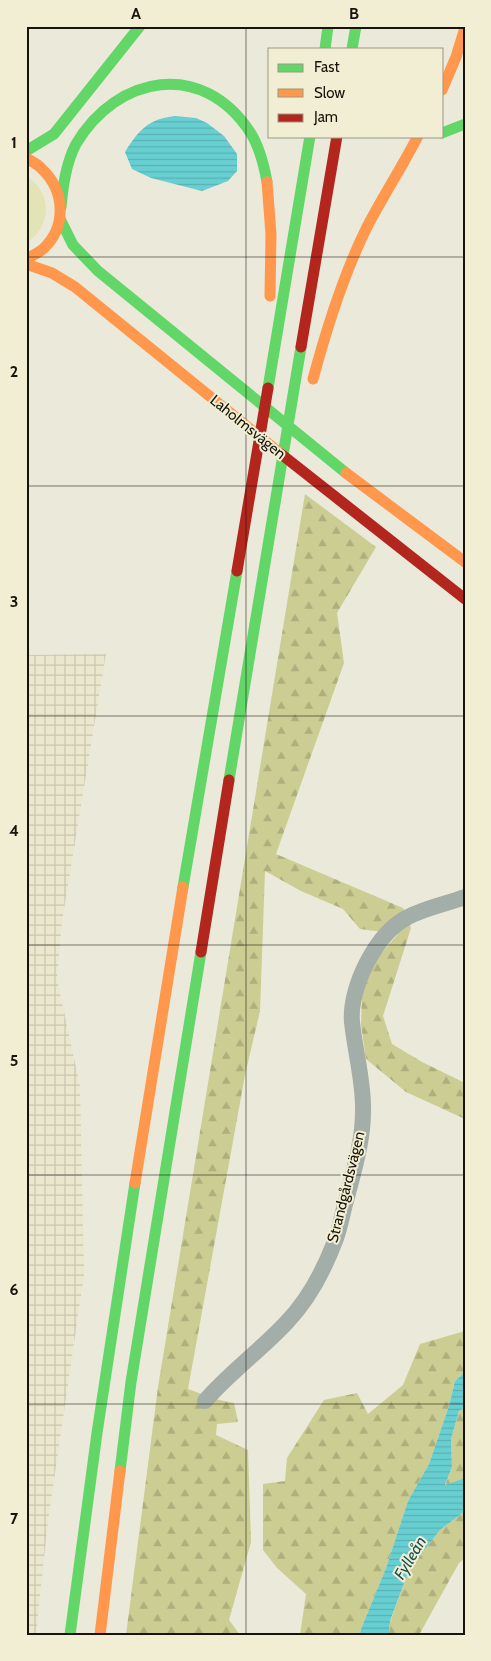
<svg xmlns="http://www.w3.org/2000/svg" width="491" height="1661" viewBox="0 0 491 1661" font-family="Cabin,sans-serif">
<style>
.industrial{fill:url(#industrial-grid)}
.green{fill:#e3e4b5}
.forest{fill:url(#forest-firs)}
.water{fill:url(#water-rules)}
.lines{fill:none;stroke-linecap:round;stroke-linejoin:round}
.street{stroke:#a4aea8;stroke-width:16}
.fast{stroke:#63d668;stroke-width:11}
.slow{stroke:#ff974d;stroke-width:11}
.jam{stroke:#b3261e;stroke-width:11}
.grid{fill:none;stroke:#16140b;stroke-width:1;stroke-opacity:0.55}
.labels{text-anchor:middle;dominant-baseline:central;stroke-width:4;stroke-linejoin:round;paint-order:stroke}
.street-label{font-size:15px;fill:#16140b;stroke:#f2eed3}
.water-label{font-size:16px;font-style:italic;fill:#134f53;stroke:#f2eed3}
.neatline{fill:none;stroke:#16140b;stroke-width:2}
.grid-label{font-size:16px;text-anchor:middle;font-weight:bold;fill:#16140b}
</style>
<defs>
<pattern id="industrial-grid" width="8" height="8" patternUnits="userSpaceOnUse" patternTransform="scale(1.25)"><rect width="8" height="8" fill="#ebe7cd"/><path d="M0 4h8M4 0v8" fill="none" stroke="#c9c5af"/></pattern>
<pattern id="forest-firs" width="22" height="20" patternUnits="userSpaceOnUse" patternTransform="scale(1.25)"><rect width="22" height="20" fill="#cccd92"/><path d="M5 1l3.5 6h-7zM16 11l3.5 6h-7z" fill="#aeaf7d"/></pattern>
<pattern id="water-rules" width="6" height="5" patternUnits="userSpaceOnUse" patternTransform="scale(1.25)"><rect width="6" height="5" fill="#67cfd1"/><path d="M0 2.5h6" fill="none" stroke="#59b1b2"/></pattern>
</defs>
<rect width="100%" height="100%" fill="#ebe9da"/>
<path class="industrial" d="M106 654 62 921 57 979 80 1086 84 1275 48 1521 36 1635H26V655Z"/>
<path class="green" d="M26 176C53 192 52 227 26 243Z"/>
<path class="forest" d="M305 494 376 547 337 613 344 663 276 854 403 908 411 928 383 1016 392 1044 422 1062 465 1083V1119L406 1092 366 1059 361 1025 362 994 371 965 398 934 360 929 343 909 301 891 265 871 260 1011 245 1075 188 1389 215 1399 234 1403 238 1422 217 1424 216 1435 248 1450 251 1542 229 1620 240 1635H126L158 1387Z
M465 1331V1372L455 1381 449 1406 429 1464 408 1501 386 1568 361 1629 360 1635H300L306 1594 277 1568 263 1550V1484L285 1481 287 1458 324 1400 357 1393 368 1414 403 1385 420 1344Z
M465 1408V1478L445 1486 452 1467 451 1439 459 1411Z
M465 1511V1558L459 1563 419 1635H389L390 1622 409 1570 440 1530Z"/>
<path class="water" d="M175 116 196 118 207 123 224 136 237 154V171L228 181 202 191 151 178 132 169 125 152C139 130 148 119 175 116Z
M465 1372V1408L459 1411 451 1439 452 1467 445 1485 465 1478V1511L440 1530 409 1570 390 1621 389 1635H360L361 1629 386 1568 408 1501 429 1464 449 1406 455 1381Z"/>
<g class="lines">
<path class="street" d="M205 1401C230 1372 261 1350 287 1322 308 1300 324 1270 335 1241 340 1229 342 1214 346 1201 353 1173 363 1142 363 1112 364 1082 355 1052 352 1022 349 988 376 933 408 917 425 908 446 904 465 897"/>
<path class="fast" d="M325 49 328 26
M352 49 356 26
M442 133 465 124
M26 151 54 134 140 26
M61 207C63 186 66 163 76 144 117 75 202 59 250 132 259 146 264 165 267 182
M60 219 73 245 98 271 346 473
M268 388 310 136
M229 780 301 347
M183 887 237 571
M120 1471 131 1382 201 952
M70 1635 97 1433 135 1183"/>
<path class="slow" d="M442 90 456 57 465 28
M26 158C31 161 38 164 42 169 65 191 67 227 43 249 38 253 32 256 26 259
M267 182 271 234 270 296
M26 264 52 273 75 287 281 454
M313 379C327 327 343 275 367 227 383 196 402 167 418 136
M346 473 465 562
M135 1183 183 887
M100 1635 120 1471"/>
<path class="jam" d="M301 347 337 136
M281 454 465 599
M237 571 268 388
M201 952 229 780"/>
</g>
<path class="grid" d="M246 26V1635M26 257H465M26 486H465M26 716H465M26 945H465M26 1175H465M26 1404H465"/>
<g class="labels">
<g class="street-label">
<text transform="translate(248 427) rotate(39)">Laholmsvägen</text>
<text transform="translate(346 1187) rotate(-76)">Strandgårdsvägen</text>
</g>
<g class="water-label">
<text transform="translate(410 1558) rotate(-59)">Fylleån</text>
</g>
</g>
<rect width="491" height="1661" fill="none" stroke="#f2eed3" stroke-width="55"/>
<rect x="268" y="48" width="175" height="90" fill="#f2eed3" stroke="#9a9783"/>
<rect x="278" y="64" width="25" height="8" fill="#63d668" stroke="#9a9783"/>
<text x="314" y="72" font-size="15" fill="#16140b">Fast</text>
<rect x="278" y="89" width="25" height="8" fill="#ff974d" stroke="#9a9783"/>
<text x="314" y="98" font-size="15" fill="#16140b">Slow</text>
<rect x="278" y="114" width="25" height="8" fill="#b3261e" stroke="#9a9783"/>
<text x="314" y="122" font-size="15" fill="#16140b">Jam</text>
<rect x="28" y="28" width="436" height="1606" class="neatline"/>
<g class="grid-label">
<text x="136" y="19">A</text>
<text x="354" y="19">B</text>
<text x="14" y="148">1</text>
<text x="14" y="377">2</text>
<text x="14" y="607">3</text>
<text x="14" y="836">4</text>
<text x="14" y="1066">5</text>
<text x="14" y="1295">6</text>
<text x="14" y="1524">7</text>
</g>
</svg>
